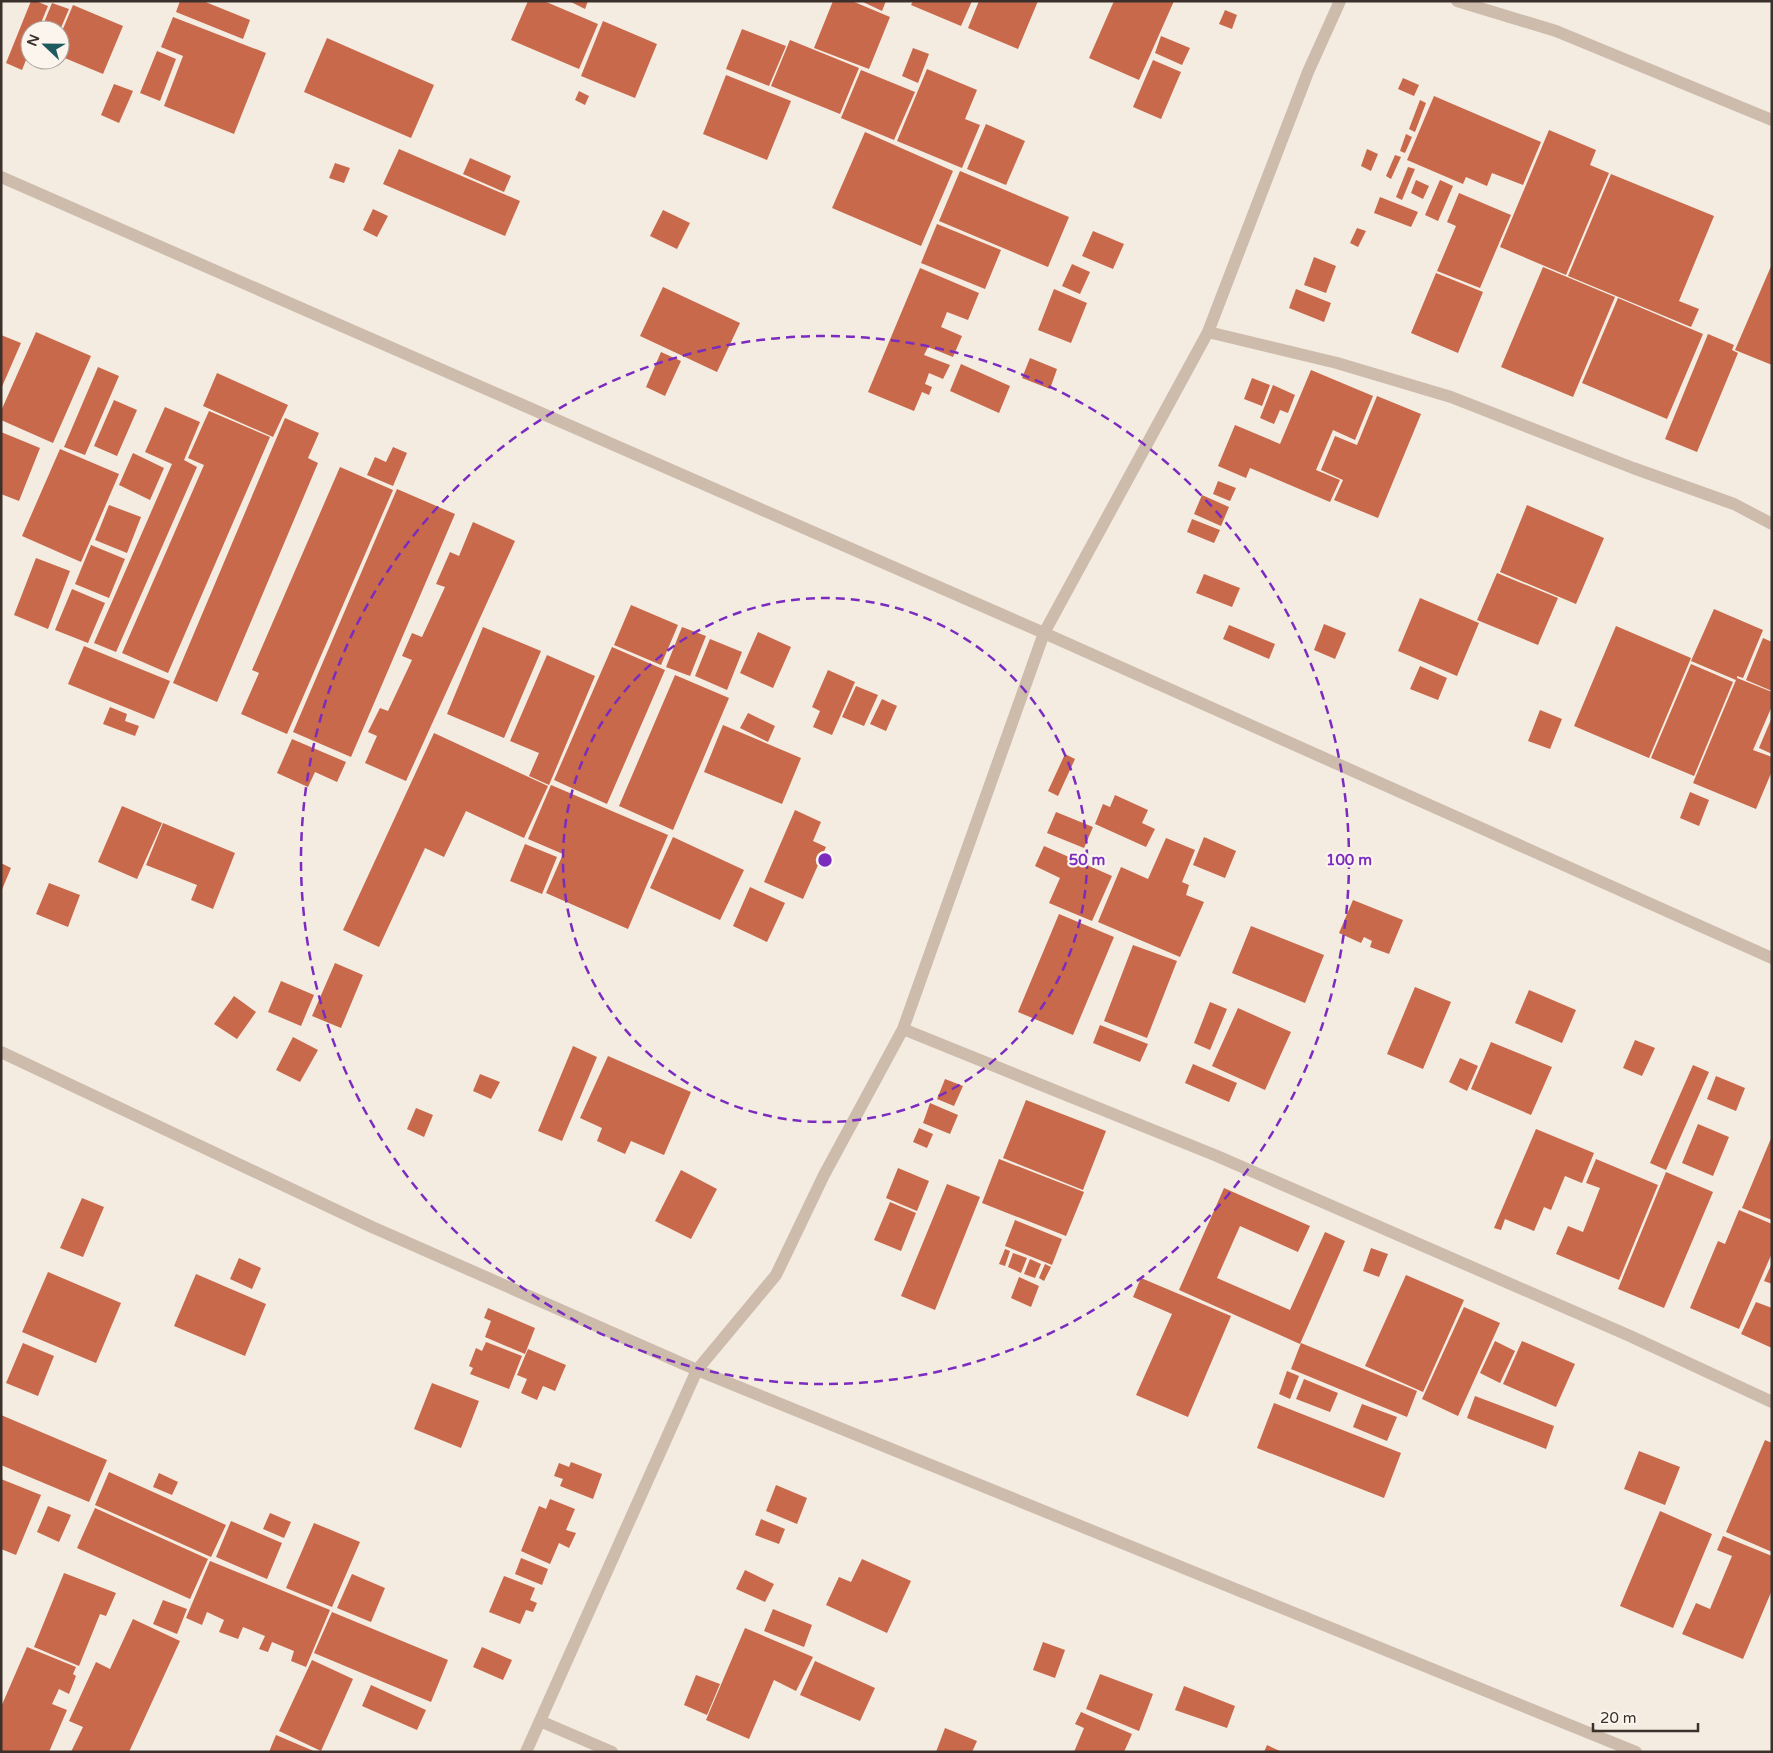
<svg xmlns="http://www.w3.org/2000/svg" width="1773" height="1753" viewBox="0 0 1773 1753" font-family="'Varela Round',sans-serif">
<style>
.building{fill:#c8694b}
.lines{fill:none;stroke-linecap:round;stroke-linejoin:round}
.minor{stroke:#cdbbac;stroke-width:12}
.tertiary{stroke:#cdbbac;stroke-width:12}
.ring{fill:none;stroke:#7b2cbf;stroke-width:2.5;stroke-dasharray:9 6}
.centre{fill:#7b2cbf;stroke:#fbf5ee;stroke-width:2.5}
.ring-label{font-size:15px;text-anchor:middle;font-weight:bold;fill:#7b2cbf;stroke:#fbf5ee;stroke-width:4.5;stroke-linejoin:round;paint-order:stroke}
</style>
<rect width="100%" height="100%" fill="#f4ebe1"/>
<path class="building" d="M31 1H36L48 6 38 30H30V50L22 70 6 63Z
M180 1H203L250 20 243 39 176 12Z
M528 1H544L598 24 579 69 511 40Z
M569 1H588L585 9Z
M833 1H852L890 17 869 69 814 48Z
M861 1H886L882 11Z
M913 1H972L961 26 911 5Z
M979 1H1038L1018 49 968 28Z
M1114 1H1174L1139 80 1089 58Z
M52 3 69 9 60 30H41Z
M73 5 123 26 103 74 60 56V36Z
M1225 10 1237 15 1232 29 1219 24Z
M173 17 266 53 234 134 164 106 183 56 161 47Z
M603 21 657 44 635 98 581 76Z
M742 29 786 46 769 86 726 69Z
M1161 36 1190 48 1182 65 1155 53Z
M327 38 434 85 411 138 304 92Z
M790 40 859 68 840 114 771 86Z
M913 48 929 54 918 83 902 76Z
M157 51 176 59 160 101 140 93Z
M1153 60 1181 72 1161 119 1133 107Z
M927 69 977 90 965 119 980 125 962 168 897 141Z
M861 70 915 92 894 140 841 118Z
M726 75 791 101 767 160 703 134Z
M1403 78 1419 85 1414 96 1398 89Z
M114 84 133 91 119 123 101 115Z
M579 91 589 96 585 105 575 100Z
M1434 96 1541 142 1523 185 1492 173 1487 186 1466 177 1463 184 1407 160Z
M1420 100 1426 103 1415 132 1409 129Z
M986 124 1025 141 1006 185 967 169Z
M1549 130 1596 150 1590 165 1609 173 1566 275 1500 247Z
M865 132 953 171 921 246 832 208Z
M1406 134 1412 137 1405 153 1400 151Z
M399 149 520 201 505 236 383 184Z
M1367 149 1378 154 1371 171 1361 166Z
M1395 155 1401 157 1391 179 1386 176Z
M470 158 511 176 504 192 463 174Z
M335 163 350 168 344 183 329 178Z
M1408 167 1415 169 1402 200 1396 197Z
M960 171 1069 217 1048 267 939 221Z
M1611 174 1714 216 1679 301 1699 309 1691 327 1568 276Z
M1416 180 1429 186 1423 199 1411 193Z
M1440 180 1453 186 1438 221 1425 215Z
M1459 193 1511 215 1480 288 1437 271 1456 226 1447 222Z
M1380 197 1418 212 1411 227 1374 213Z
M373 209 388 216 377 237 363 230Z
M663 210 690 223 677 249 650 236Z
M937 224 1001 250 985 289 921 263Z
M1357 228 1366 231 1358 247 1350 243Z
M1093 231 1124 244 1113 269 1082 256Z
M1314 257 1336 266 1326 293 1304 285Z
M1072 264 1090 272 1080 294 1062 286Z
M1772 264V365L1735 350Z
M1543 267 1615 297 1573 397 1501 367Z
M920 268 979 293 968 320 947 312 941 327 962 336 953 357 928 347 924 355 950 365 943 379 929 373 925 384 932 387 929 395 922 392 914 411 868 392Z
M1436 273 1483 292 1458 353 1411 333Z
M663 287 740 323 717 372 640 336Z
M1054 289 1087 303 1071 343 1038 330Z
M1296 289 1331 303 1324 322 1289 308Z
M1618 298 1703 334 1667 419 1582 383Z
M36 332 91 356 53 443 1 420V411Z
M1708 334 1734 345 1732 350 1738 353 1697 452 1665 439Z
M1 335 21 343 1 389Z
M661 352 681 361 665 396 646 387Z
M1030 358 1057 369 1050 389 1022 378Z
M961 364 1010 386 999 413 950 391Z
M98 367 119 376 85 455 64 447Z
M1311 370 1373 396 1355 440 1333 430 1316 470 1340 480 1330 502 1250 468 1246 478 1218 466 1235 425 1280 444Z
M217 373 288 405 273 437 203 406Z
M1252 378 1270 385 1262 406 1244 399Z
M1273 385 1295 395 1288 413 1280 410 1274 424 1260 418Z
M1377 396 1421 414 1378 518 1334 500 1343 480 1321 470 1335 436 1357 445Z
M114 400 137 410 117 456 94 446Z
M165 407 200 422 184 460 197 467 116 652 94 643 172 464 145 452Z
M209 411 270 437 168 673 122 653 204 465 188 458Z
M285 418 319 433 308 458 318 463 217 702 173 683Z
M1 432 40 448 19 501 1 494Z
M393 447 407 453 393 486 367 475 375 457 386 462Z
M60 449 119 474 81 562 22 536Z
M133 453 164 468 150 500 119 485Z
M340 467 393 490 287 734 241 714 259 673 252 670Z
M1218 481 1236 488 1230 501 1213 494Z
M397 489 455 514 351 757 293 732Z
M1202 495 1229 507 1221 526 1194 514Z
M109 505 141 517 127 553 95 540Z
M1527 505 1604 538 1576 604 1500 572Z
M1192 519 1220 530 1214 543 1187 532Z
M473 522 515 541 406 781 365 763 377 736 368 732 380 708 388 711 412 660 402 656 412 633 422 637 445 587 436 584 450 552 459 556Z
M91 545 125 559 109 598 75 584Z
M36 558 70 571 48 629 14 615Z
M1497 573 1558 598 1538 645 1477 620Z
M1204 574 1240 588 1232 607 1196 593Z
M72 589 105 603 88 643 55 630Z
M1420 598 1479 623 1457 676 1398 651Z
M631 605 678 625 661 665 614 645Z
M1714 609 1763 630 1743 678 1737 676V678L1772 692V706L1753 750 1772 757V771L1756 809 1693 783 1736 680 1691 661Z
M1324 624 1346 633 1335 659 1314 650Z
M1229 625 1275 644 1269 659 1223 639Z
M1616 626 1691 658 1649 758 1574 726Z
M483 627 541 651 504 738 447 714Z
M682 627 706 636 690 676 666 667Z
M758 632 791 647 773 688 740 673Z
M1763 638 1772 642V691L1746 680Z
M710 639 742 652 727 690 695 676Z
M84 646 170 681 154 719 68 684Z
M612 647 665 670 607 804 554 780Z
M547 655 595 676 549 785 529 776 539 753 510 741Z
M1691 664 1733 682 1694 776 1651 758Z
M1420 666 1447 678 1438 700 1410 689Z
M828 670 855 682 832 735 813 727 820 711 812 707Z
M675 675 729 698 673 830 619 806Z
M856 686 878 695 864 726 842 717Z
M882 699 897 706 886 731 870 724Z
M110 707 127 714 125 721 139 726 135 736 103 724Z
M1540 710 1562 719 1550 749 1528 741Z
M748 713 775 726 768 742 740 728Z
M1772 717V754L1759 748Z
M723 725 801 758 782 804 704 772Z
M434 733 548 786 524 838 466 811 444 857 425 848 379 947 343 930Z
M292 739 346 762 337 782 315 772 308 787 277 773Z
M1065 754 1075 759 1058 796 1048 791Z
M551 785 668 835 628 929 546 893 563 854 528 839Z
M1690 792 1709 800 1699 826 1680 818Z
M1115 795 1148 810 1142 823 1155 829 1146 847 1095 824 1103 804 1110 807Z
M122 806 162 823 137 879 98 862Z
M795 810 821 822 813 841 826 847 803 899 764 882Z
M1056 812 1093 827 1084 848 1047 833Z
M163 823 235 853 213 909 191 900 197 885 146 865Z
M673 837 744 870 720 920 650 888Z
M1204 837 1236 851 1225 878 1193 865Z
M1166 838 1195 850 1182 882 1189 885 1186 895 1204 902 1180 957 1098 922 1121 867 1148 879Z
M525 844 557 857 542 894 510 881Z
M1044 846 1112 876 1092 921 1049 903 1060 878 1035 866Z
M1 863 11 868 1 892Z
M49 883 80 895 68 927 36 914Z
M750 887 785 903 767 942 733 926Z
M1353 900 1403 920 1389 954 1370 947 1372 941 1364 937 1361 943 1339 933Z
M1059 914 1114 937 1073 1035 1018 1012Z
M1251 926 1324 955 1305 1003 1232 973Z
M1133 945 1177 961 1147 1038 1104 1021Z
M335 963 363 975 341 1028 312 1016Z
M281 981 314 995 301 1026 268 1012Z
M1415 987 1451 1002 1423 1069 1387 1054Z
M1529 990 1576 1010 1562 1043 1515 1023Z
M234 996 256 1012 237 1039 214 1024Z
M1210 1002 1227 1009 1210 1050 1194 1043Z
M1238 1008 1291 1032 1265 1090 1212 1066Z
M1100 1025 1148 1044 1140 1062 1093 1043Z
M293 1037 318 1050 300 1082 276 1070Z
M1635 1040 1655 1048 1642 1076 1623 1068Z
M1491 1042 1552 1067 1531 1115 1471 1089Z
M573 1046 597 1057 562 1141 538 1131Z
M608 1056 691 1092 664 1155 631 1141 625 1154 597 1141 602 1128 580 1118Z
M1460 1058 1478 1066 1467 1091 1449 1082Z
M1193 1064 1237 1083 1229 1102 1185 1083Z
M1693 1065 1709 1072 1666 1170 1650 1163Z
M480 1074 500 1082 491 1099 473 1091Z
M1716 1076 1745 1088 1736 1111 1707 1099Z
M945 1079 963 1086 954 1106 937 1099Z
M1026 1100 1106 1131 1083 1190 1003 1158Z
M930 1103 958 1115 950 1134 923 1123Z
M416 1108 433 1115 424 1137 407 1129Z
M1698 1124 1729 1137 1713 1176 1682 1163Z
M919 1128 933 1134 927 1148 913 1142Z
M1536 1129 1594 1153 1582 1183 1565 1176 1551 1210 1544 1207 1534 1231 1505 1219 1501 1230 1494 1228Z
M1772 1136V1220L1742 1208Z
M999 1159 1084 1192 1066 1236 982 1203Z
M1596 1159 1658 1185 1619 1280 1556 1254 1568 1226 1583 1232 1600 1188 1586 1183Z
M898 1168 929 1181 917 1211 886 1198Z
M681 1170 717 1189 691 1239 655 1221Z
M1666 1172 1713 1192 1664 1308 1618 1289Z
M947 1184 980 1197 935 1310 901 1296Z
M1224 1188 1310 1226 1298 1252 1240 1226 1217 1278 1290 1310 1325 1232 1345 1241 1300 1344 1179 1290Z
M82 1198 104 1207 83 1257 60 1248Z
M890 1202 916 1213 901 1251 874 1240Z
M1739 1210 1772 1224V1253L1739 1329 1690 1308 1718 1241 1725 1244Z
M1015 1220 1062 1239 1052 1265 1005 1246Z
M1371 1248 1388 1254 1379 1277 1363 1271Z
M1005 1249 1010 1251 1005 1266 999 1264Z
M1013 1253 1027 1258 1021 1273 1008 1267Z
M239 1258 261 1268 252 1289 230 1279Z
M1030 1259 1041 1264 1035 1278 1024 1274Z
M1772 1263V1284L1764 1281Z
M1045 1264 1051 1267 1044 1281 1039 1278Z
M48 1272 121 1303 96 1363 22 1332Z
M196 1274 266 1304 245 1356 174 1326Z
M1406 1275 1464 1300 1423 1392 1365 1366Z
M1019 1277 1039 1286 1031 1307 1011 1298Z
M1141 1278 1231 1316 1188 1417 1136 1395 1172 1314 1133 1297Z
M1756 1302 1772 1308V1348L1741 1334Z
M1464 1307 1500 1323 1458 1416 1422 1399Z
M488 1308 535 1328 525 1354 485 1337 491 1321 484 1318Z
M1495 1341 1515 1351 1500 1383 1480 1373Z
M1522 1341 1575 1364 1556 1407 1503 1384Z
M486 1342 522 1356 509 1389 470 1374 473 1368 469 1366 476 1348 482 1351Z
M23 1343 54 1356 38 1396 6 1383Z
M1301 1343 1417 1391 1407 1417 1291 1369Z
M528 1349 566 1365 555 1391 543 1386 537 1400 521 1393 527 1379 517 1375Z
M1287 1371 1299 1376 1290 1399 1279 1394Z
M1304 1379 1338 1393 1330 1412 1296 1399Z
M432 1383 479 1401 461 1448 414 1429Z
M1475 1396 1554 1426 1546 1449 1467 1418Z
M1274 1403 1401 1453 1384 1498 1257 1448Z
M1362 1404 1397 1417 1387 1441 1353 1427Z
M1 1415 107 1460 89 1502 1 1465Z
M1765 1440 1772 1443V1552L1726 1532Z
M1639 1451 1680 1467 1665 1505 1624 1489Z
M571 1462 602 1474 593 1499 560 1486 563 1479 554 1476 559 1463 569 1467Z
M109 1472 226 1525 211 1557 95 1505Z
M159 1473 178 1482 172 1495 153 1487Z
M1 1479 41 1495 16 1555 1 1549Z
M776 1485 807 1498 797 1524 766 1511Z
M550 1499 575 1509 566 1530 576 1533 569 1548 559 1543 550 1564 521 1551 539 1506 546 1509Z
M48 1506 71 1515 59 1542 37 1532Z
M95 1508 208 1559 190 1599 77 1548Z
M1660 1511 1712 1534 1673 1628 1620 1606Z
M270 1513 291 1522 284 1538 263 1529Z
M761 1519 785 1529 779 1544 755 1535Z
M231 1521 282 1543 267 1579 216 1557Z
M314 1523 360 1542 332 1607 286 1588Z
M1723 1536 1772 1556V1590L1743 1659 1682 1634 1696 1603 1710 1609 1732 1556 1717 1550Z
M521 1558 548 1569 542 1585 515 1574Z
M862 1559 911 1581 887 1633 826 1605 839 1577 851 1582Z
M210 1561 330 1610 306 1667 291 1661 294 1651 272 1642 268 1652 259 1649 265 1636 243 1627 238 1639 219 1632 224 1620 207 1612 202 1625 186 1618Z
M745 1570 774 1584 765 1602 736 1589Z
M64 1573 116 1593 106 1616 100 1614 79 1666 34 1647Z
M352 1574 385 1588 371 1622 337 1608Z
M504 1576 535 1588 530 1600 537 1603 533 1612 526 1610 520 1624 489 1612Z
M163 1600 187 1609 177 1634 153 1624Z
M773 1609 812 1625 804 1647 764 1631Z
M332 1612 448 1660 431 1702 314 1653Z
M133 1619 180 1641 129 1752H71L83 1727 69 1721 96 1662 110 1669Z
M745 1628 813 1657 796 1691 774 1680 749 1739 706 1720Z
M1043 1642 1065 1650 1055 1678 1033 1670Z
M27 1647 76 1667 73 1674 76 1676 69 1694 59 1689 52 1704 67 1710 49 1752H3L1 1751V1707Z
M482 1647 512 1660 503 1680 473 1667Z
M312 1660 353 1679 321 1751 279 1731Z
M815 1661 875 1688 860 1721 800 1695Z
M1100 1674 1153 1694 1139 1731 1086 1709Z
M696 1675 720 1684 707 1715 684 1705Z
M371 1685 426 1710 417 1730 362 1706Z
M1184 1686 1235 1706 1227 1728 1175 1710Z
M1081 1712 1132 1734 1124 1752H1074L1084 1728 1075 1724Z
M945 1728 977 1741 972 1752H936Z
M276 1735 316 1752H269Z
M1267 1745 1282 1752H1264Z"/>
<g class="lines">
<path class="minor" d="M1457 1 1556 31 1772 120
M1208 332 1337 363 1451 397 1633 468 1734 504 1772 524
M903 1029 1217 1156 1630 1336 1772 1402
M1 1052 372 1227 697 1370 1636 1752
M540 1721 612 1752
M526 1752 697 1370 776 1275 824 1175 903 1029 1044 633 1208 332 1308 72 1340 1"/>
<path class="tertiary" d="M1 177 1044 633 1772 958"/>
</g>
<g class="ring">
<circle cx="825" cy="860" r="262"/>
<circle cx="825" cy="860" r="524"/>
</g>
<circle cx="825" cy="860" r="8" class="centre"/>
<g class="ring-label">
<text x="1087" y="865">50 m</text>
<text x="1349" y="865">100 m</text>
</g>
<rect width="1773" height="1753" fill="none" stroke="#3b302b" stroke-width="5"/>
<g transform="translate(45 45) rotate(292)"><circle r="24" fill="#fbf5ee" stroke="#aea6a0"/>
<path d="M0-4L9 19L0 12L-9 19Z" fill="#1f5a5e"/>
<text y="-8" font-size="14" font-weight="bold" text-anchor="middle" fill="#3b302b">N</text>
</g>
<path d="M1593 1723v8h105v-8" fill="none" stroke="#3b302b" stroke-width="2.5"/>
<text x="1600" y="1723" font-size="15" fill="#3b302b" stroke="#fbf5ee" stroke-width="4" paint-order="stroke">20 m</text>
</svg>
